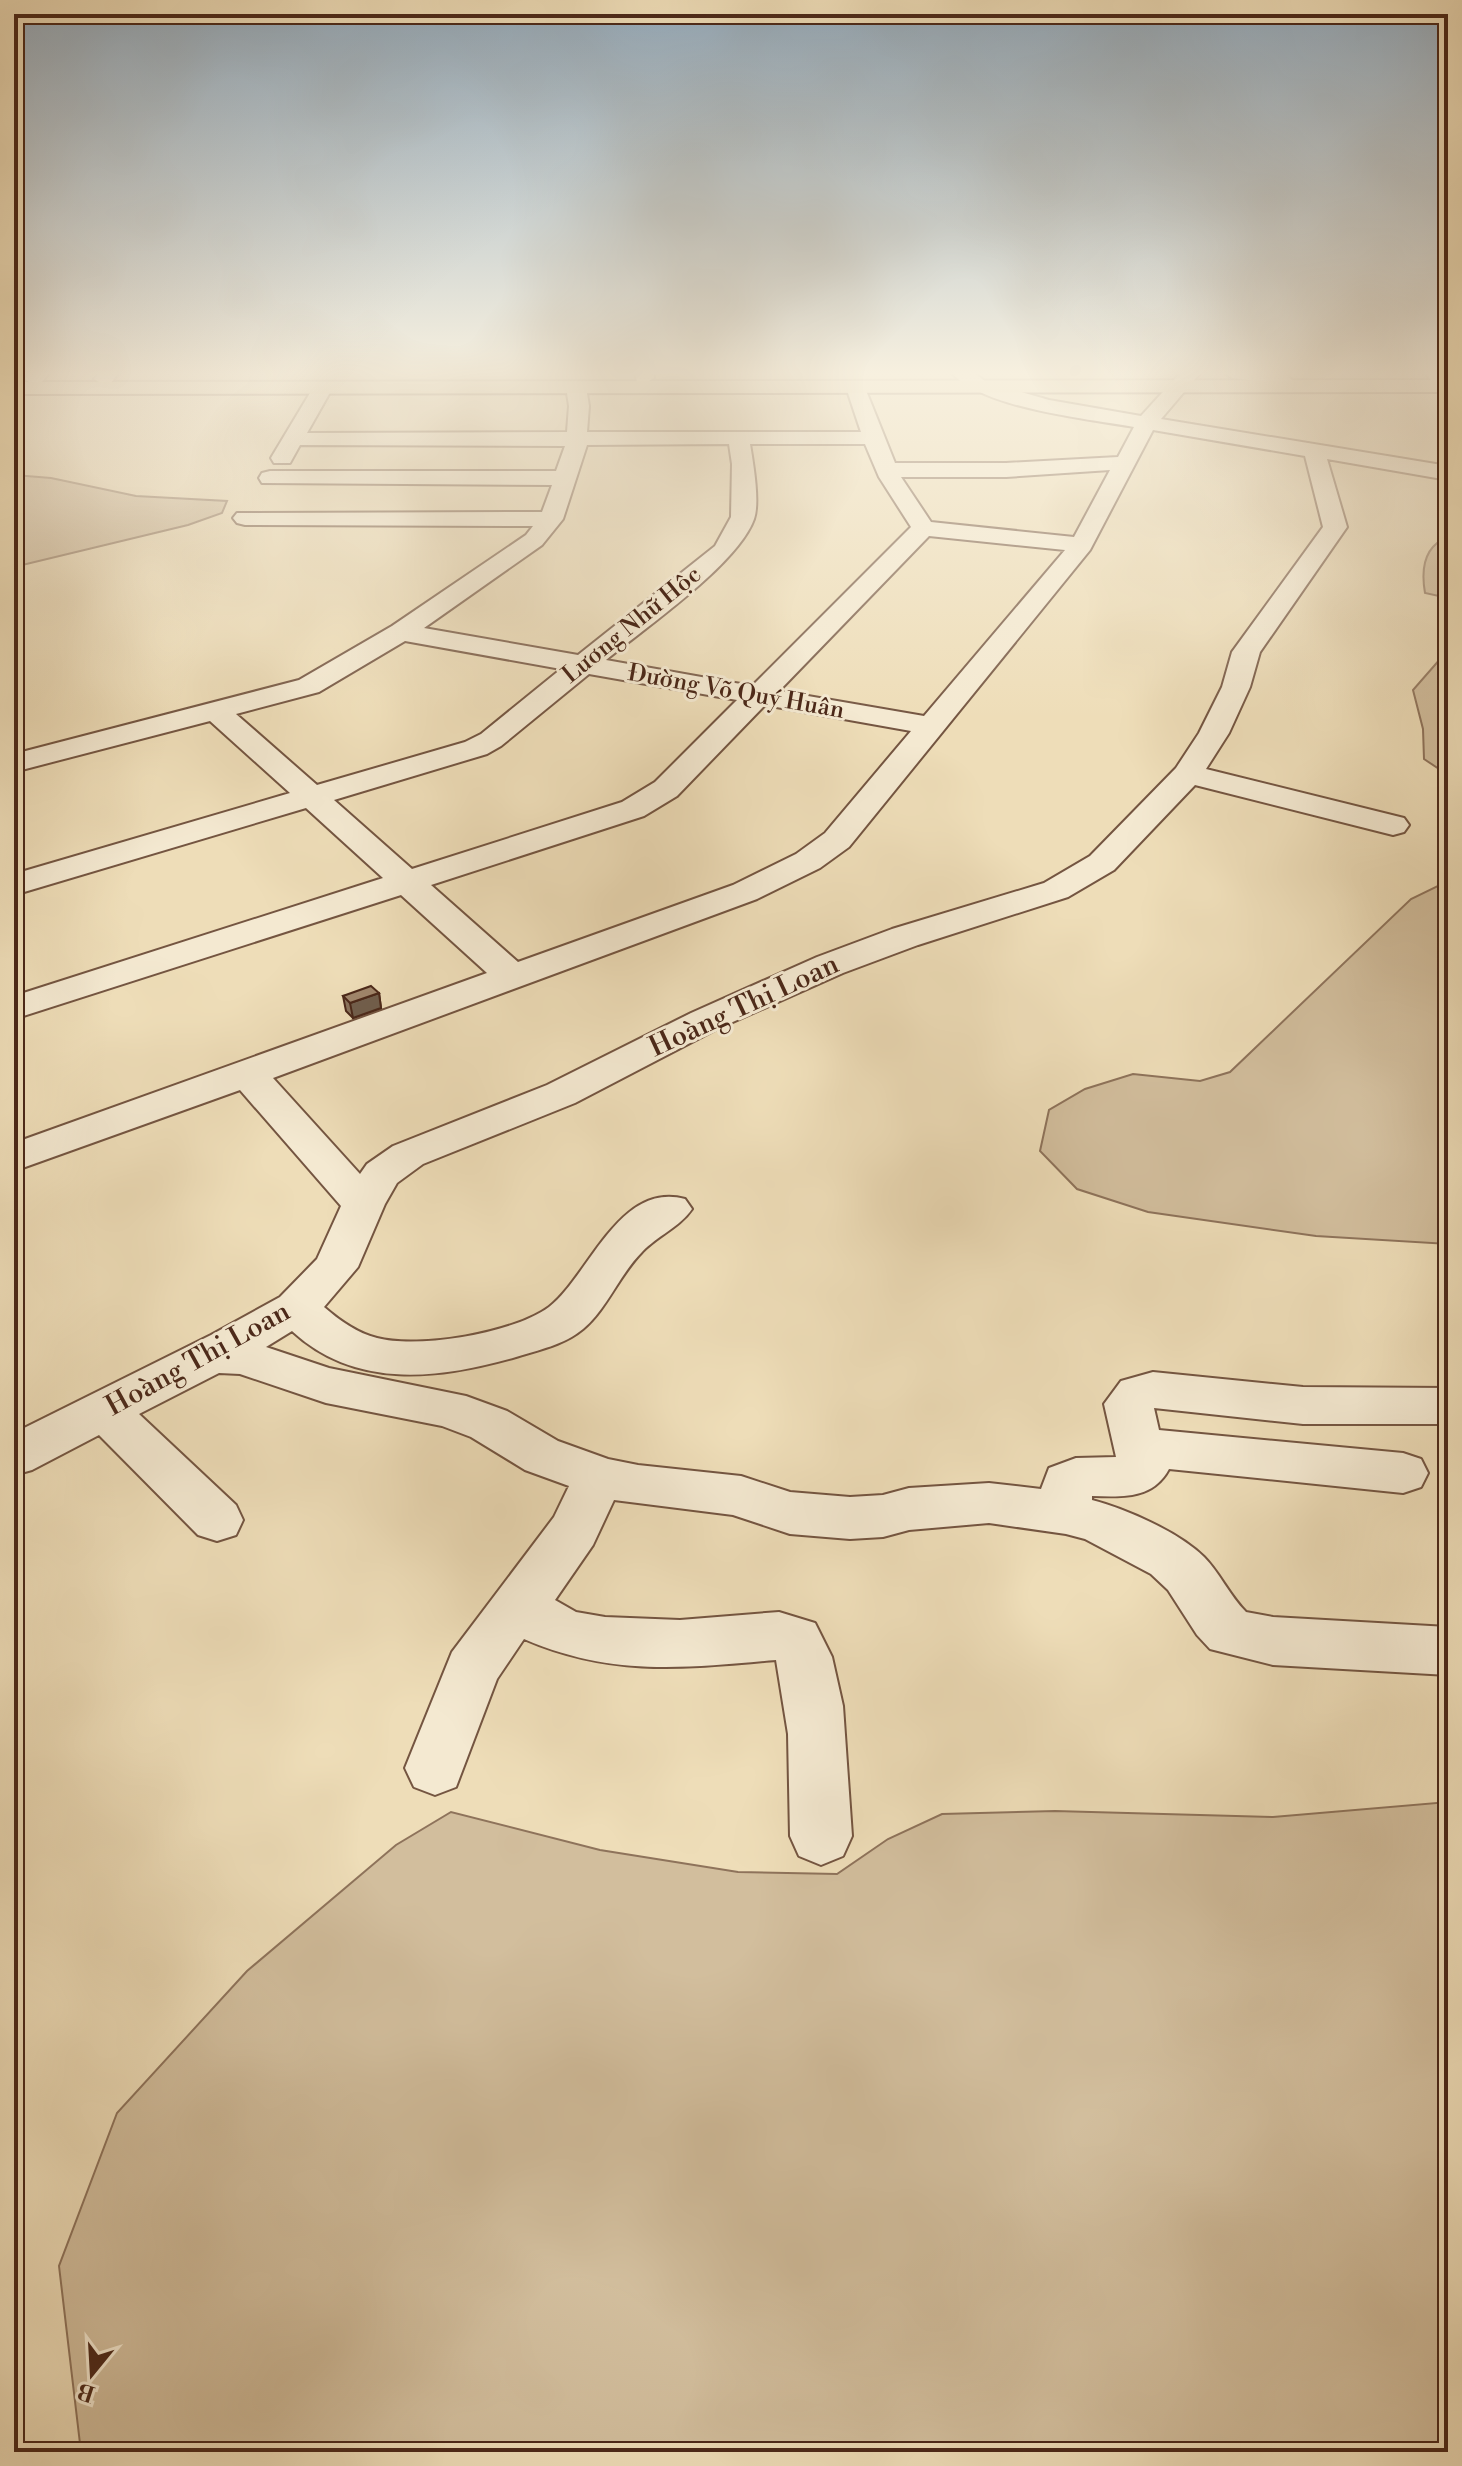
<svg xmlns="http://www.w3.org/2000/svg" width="1462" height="2466" viewBox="0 0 1462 2466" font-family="'Libre Bodoni',serif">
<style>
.green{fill:#d2be9d;stroke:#8e735b;stroke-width:2}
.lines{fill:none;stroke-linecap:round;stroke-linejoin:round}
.minor-casing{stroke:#745541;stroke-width:4}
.major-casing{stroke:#4b2819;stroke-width:4}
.minor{fill:#f4e9d1;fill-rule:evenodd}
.major{fill:#eeddb8;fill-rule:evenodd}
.wall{fill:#8a735d;stroke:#4b2819;stroke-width:2}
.shaded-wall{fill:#705e4c;stroke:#4b2819;stroke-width:2}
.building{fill:#a0866c;stroke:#4b2819;stroke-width:2}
.labels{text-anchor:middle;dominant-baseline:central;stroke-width:6;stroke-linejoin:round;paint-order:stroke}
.far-street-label{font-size:24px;fill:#4b2819;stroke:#f4e9d1}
.street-label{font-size:28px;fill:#4b2819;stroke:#f4e9d1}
</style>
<rect width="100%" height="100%" fill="#eeddb8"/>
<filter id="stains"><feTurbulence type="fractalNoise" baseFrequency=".0025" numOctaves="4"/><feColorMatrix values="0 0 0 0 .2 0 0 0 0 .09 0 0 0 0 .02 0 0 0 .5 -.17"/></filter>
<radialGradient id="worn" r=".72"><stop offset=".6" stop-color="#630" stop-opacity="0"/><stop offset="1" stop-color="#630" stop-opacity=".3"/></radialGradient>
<path class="green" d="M14 475 51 478 136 496 227 501 222 513 188 525 14 567Z
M1448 537V598L1425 593C1421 570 1424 546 1448 537Z
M1448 650V775L1424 759 1423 729 1413 690Z
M1448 881V1244L1316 1236 1148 1212 1077 1189 1040 1151 1049 1110 1085 1089 1133 1074 1200 1081 1230 1072 1411 899Z
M1448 1802V2452H81L59 2266 117 2113 247 1971 396 1845 451 1812 600 1850 738 1872 837 1874 888 1839 942 1814 1055 1811 1273 1817Z"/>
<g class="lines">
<defs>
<path id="minor" d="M30 372H50L41 383 34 385 24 379Z
M100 372H119L111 383 104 385 94 379Z
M635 372H654V378L644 384 637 382Z
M951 372H973L986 382 1049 400 1141 416 1181 372H1201L1161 419 1448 466V480L1327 459 1347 527 1260 652 1250 687 1229 733 1206 769 1404 818 1409 825 1404 832 1393 835 1195 785 1114 870 1068 897 918 945 843 973 717 1029 575 1103 423 1164 397 1183 385 1204 358 1267 324 1307C339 1320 357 1333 377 1338 419 1349 514 1333 549 1307 589 1276 619 1181 685 1199L692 1209C680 1227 657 1236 642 1252 619 1275 607 1309 583 1329 564 1345 538 1350 516 1357 439 1379 356 1390 292 1331L266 1347 329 1368 466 1396 507 1411 558 1441 608 1459 638 1465 741 1476 790 1492 850 1497 883 1495 909 1488 989 1483 1041 1489 1049 1468 1076 1458 1116 1457 1104 1404 1121 1381 1153 1372 1303 1387 1448 1388V1424H1303L1154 1408 1159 1430 1403 1453 1421 1459 1428 1473 1421 1487 1403 1493 1169 1469C1153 1499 1123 1497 1092 1496V1500C1126 1509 1179 1532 1204 1557 1220 1573 1229 1595 1246 1612L1273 1617 1448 1627V1675L1273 1665 1210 1649 1197 1635 1168 1590 1151 1574 1085 1539 1066 1534 989 1523 909 1530 883 1537 850 1539 790 1534 733 1515 614 1500 593 1545 555 1600 576 1612 605 1617 680 1620 779 1612 815 1623 832 1657 843 1706 852 1836 843 1856 821 1865 799 1856 790 1836 788 1734 776 1660C684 1668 612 1677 524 1639L497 1679 456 1787 435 1795 414 1787 405 1768 452 1652 554 1517 569 1486 525 1470 471 1437 442 1426 326 1403 240 1374 219 1373 139 1414 236 1505 243 1520 236 1535 217 1541 198 1535 99 1435 32 1470 14 1475V1433L211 1335 280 1297 317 1259 341 1206 240 1090 14 1171V1143L487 973 401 895 14 1019V996L383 878 306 808 14 895V874L290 793 210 721 14 772V754L299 680 392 626 526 535 533 526 245 525 237 523 233 518 237 513 542 512 552 485 262 483 259 478 262 473 270 471H556L565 446 300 445 290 463H274L271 458 316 383H330L333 387 307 433 567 432 569 406 566 387 576 381 586 387 589 406 587 432H861L846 387 856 381 863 383 895 463H1006L1118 457 1134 427C1088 419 981 408 951 372ZM1153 430 1305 456 1323 527 1232 652 1222 687 1199 733 1176 768 1090 856 1044 883 892 929 817 957 691 1013 547 1085 393 1146 367 1164 360 1174 273 1078 757 899 820 868 849 847 1090 550ZM729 444 732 464 731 517 715 546 578 655 424 628 542 545 563 519 587 445ZM750 444H865L879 477 911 527 752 686 606 660C645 628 738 564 754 519 760 502 753 462 750 444ZM1110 470 1074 537 931 522 901 477H1006ZM929 536 1065 550 924 716 779 691ZM405 641 561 669 481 734 465 742 317 785 236 714 319 692ZM589 674 737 700 655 782 622 802 412 869 334 800 487 754 501 746ZM765 705 911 731 825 833 796 854 733 885 518 962 431 885 644 816 677 796Z
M1223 372H1279L1286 374 1298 386 1288 392 1273 383 1232 378Z
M1424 372H1445L1448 378 1439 383 1432 381Z"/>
<path id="major" d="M1448 380V392L14 394V382Z"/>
</defs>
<use href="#minor" class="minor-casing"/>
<use href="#major" class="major-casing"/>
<use href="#minor" class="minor"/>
<use href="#major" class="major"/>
</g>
<path class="wall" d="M379 993 381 1008 353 1018 346 1011 343 996Z"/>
<path class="shaded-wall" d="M379 993 381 1008 353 1018 350 1003Z"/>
<path class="building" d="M371 986 379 993 350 1003 343 996Z"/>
<linearGradient id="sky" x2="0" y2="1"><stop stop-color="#94acbf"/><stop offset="0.52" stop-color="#f7f0df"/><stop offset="1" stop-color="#f7f0df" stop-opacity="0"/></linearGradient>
<rect width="1462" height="718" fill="url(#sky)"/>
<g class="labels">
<g class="far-street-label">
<text transform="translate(632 625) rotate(-39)">Lương Nhữ Hộc</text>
<text transform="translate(736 692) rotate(10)">Đường Võ Quý Huân</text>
</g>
<g class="street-label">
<text transform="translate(744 1006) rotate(-25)">Hoàng Thị Loan</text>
<text transform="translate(198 1359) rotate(-29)">Hoàng Thị Loan</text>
</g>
</g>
<rect width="1462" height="2466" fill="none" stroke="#eeddb8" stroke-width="48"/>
<rect x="16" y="16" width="1430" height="2434" fill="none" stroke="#4b2819" stroke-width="4"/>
<rect x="24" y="24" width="1414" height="2418" fill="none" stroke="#4b2819" stroke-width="2"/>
<g transform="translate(92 2374) rotate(198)" stroke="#f4e9d1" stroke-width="6" paint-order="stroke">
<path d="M0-6L14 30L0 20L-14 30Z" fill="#4b2819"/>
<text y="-12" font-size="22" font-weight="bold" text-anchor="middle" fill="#4b2819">B</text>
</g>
<rect width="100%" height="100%" filter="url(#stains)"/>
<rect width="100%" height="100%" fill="url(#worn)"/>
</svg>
